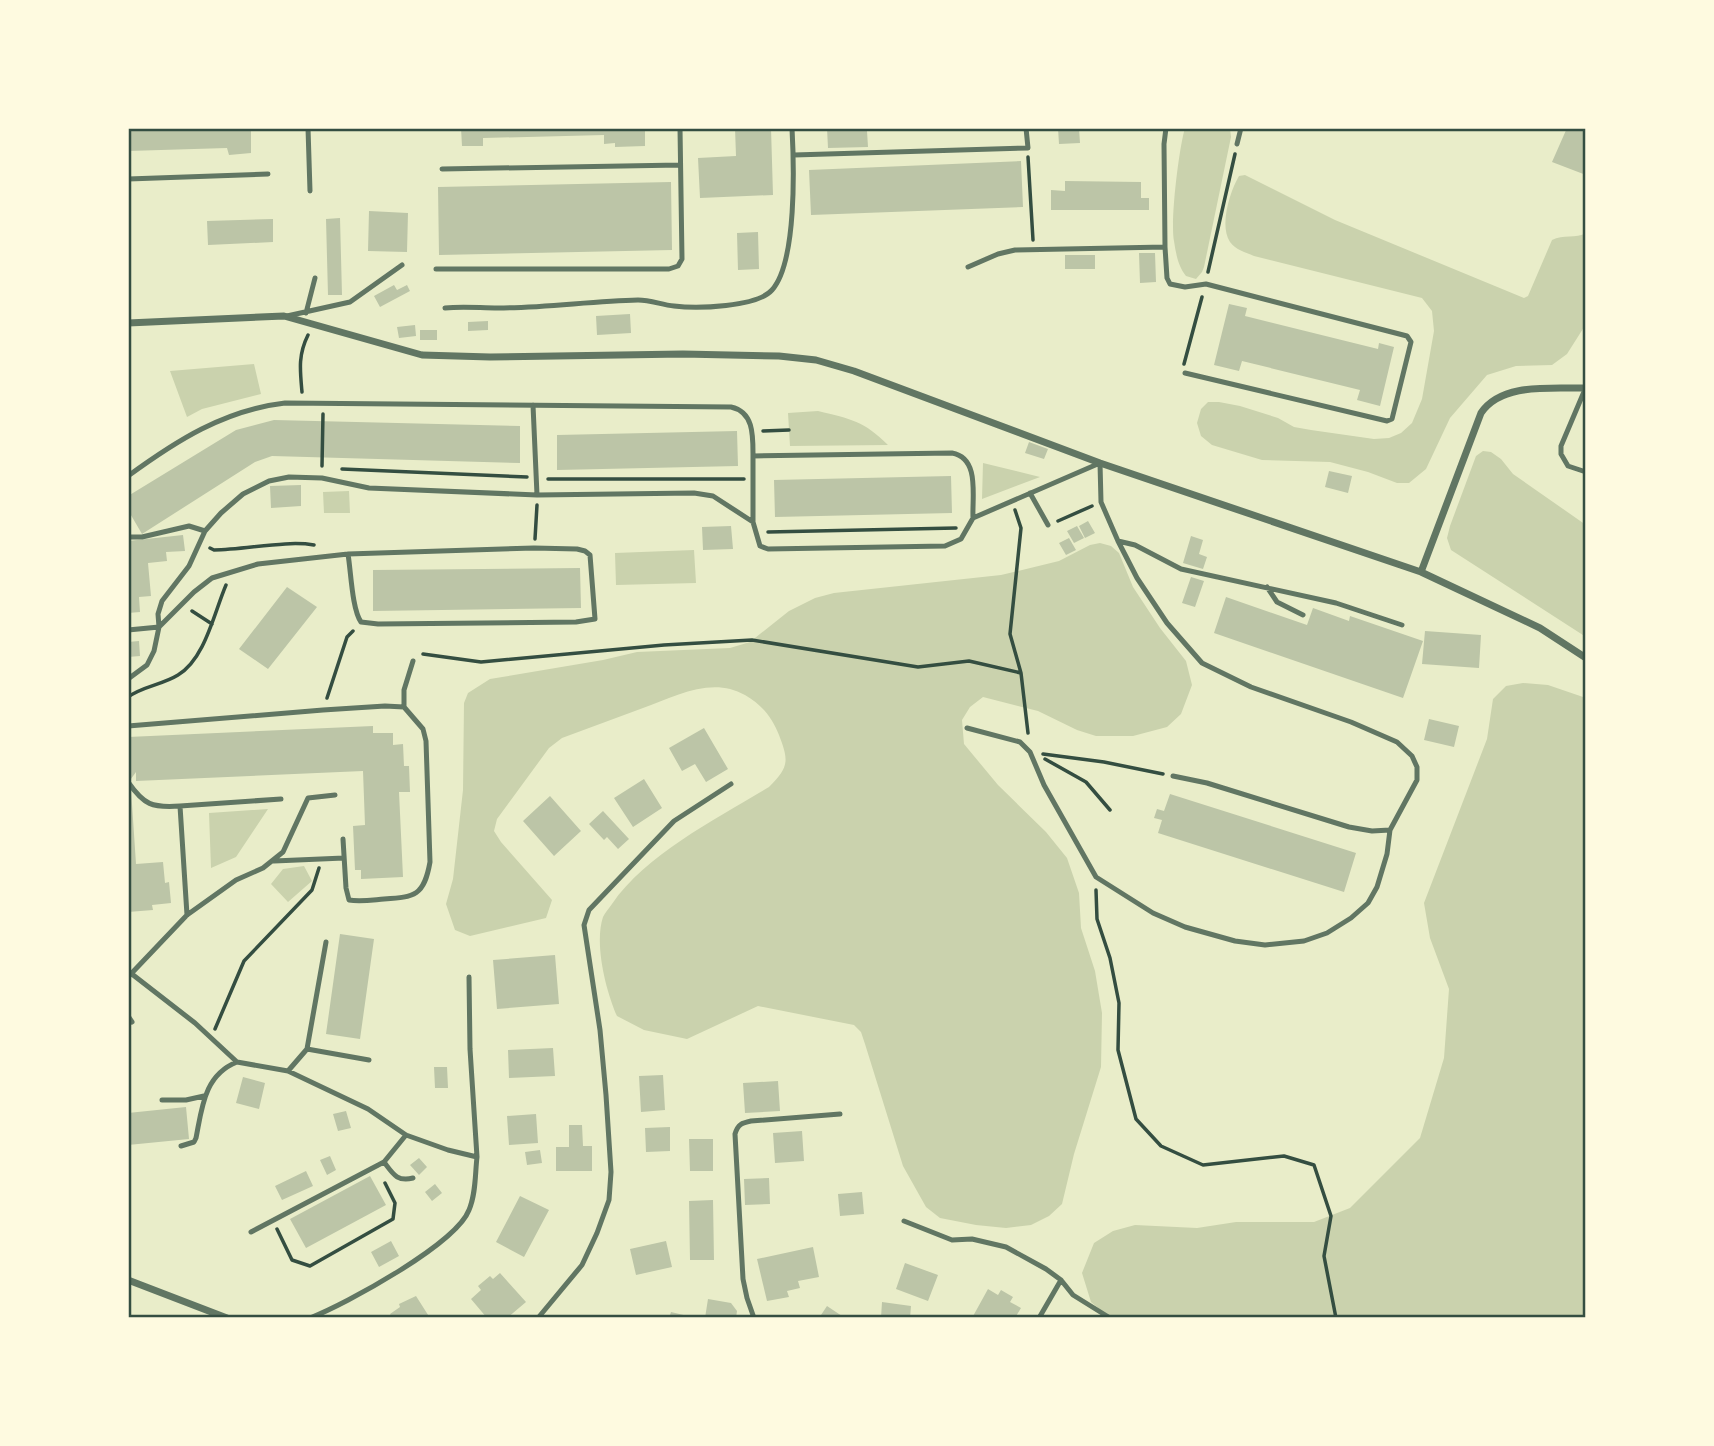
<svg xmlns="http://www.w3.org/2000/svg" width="1714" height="1446" viewBox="0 0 1714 1446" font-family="'Nunito Sans',sans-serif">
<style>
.green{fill:#cad2ad}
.building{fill:#bcc5a7}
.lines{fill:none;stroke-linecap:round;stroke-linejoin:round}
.path{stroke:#344e41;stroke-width:3.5}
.service{stroke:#617663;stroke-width:5}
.minor{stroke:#617663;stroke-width:7}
.neatline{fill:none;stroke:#344e41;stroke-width:2.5}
</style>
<rect width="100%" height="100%" fill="#e9edc9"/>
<path class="green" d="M1185 128H1230L1231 137 1204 267 1202 272 1196 279 1186 276C1178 266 1176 254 1174 241 1170 221 1179 148 1185 128Z
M1245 175 1335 220 1524 298 1528 296 1552 240C1563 234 1576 239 1586 233V324L1567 354 1552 365 1516 366 1487 375 1450 418 1426 469 1409 483H1397L1368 472 1330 462 1262 460 1212 445 1201 436 1197 423 1201 409 1208 402H1219L1240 406 1278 418 1294 427 1311 430 1374 439 1389 438 1401 433 1412 423 1422 399 1434 331 1432 311 1422 298 1254 256C1245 252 1236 250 1230 242 1219 226 1230 191 1239 176Z
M254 364 261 394 202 409 187 417 170 371Z
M818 411C851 419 864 421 888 445L790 446 788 413Z
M1483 451 1491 452 1501 459 1513 474 1586 525V637L1451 550 1447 538 1450 526 1476 456Z
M983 463 1040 477 982 499Z
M349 491 350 513H324L323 492Z
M1100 543 1111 546 1119 553 1133 587 1160 628 1186 661 1192 685 1181 714 1167 727 1133 736H1096L1077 730 1038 711 983 697 970 707 962 720 964 744 998 785 1046 832 1067 858 1079 893 1081 928 1095 971 1102 1013 1101 1067 1074 1154 1062 1204 1049 1216 1031 1225 1006 1228 976 1225 940 1218 926 1207 903 1166 865 1044 861 1032 854 1025 758 1006 687 1039 644 1030 617 1016C606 991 594 944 603 917 605 913 609 908 612 904 647 853 717 819 769 787 789 767 789 761 779 735 772 717 762 705 745 695 712 676 676 696 643 708 616 718 589 728 562 738L549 748 497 819 494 831 501 842 552 900 546 918 470 936 455 930 446 904 453 879 463 790 464 703 468 693 490 679 603 660 637 652 730 648 750 642 789 611 815 598 834 593 1001 575 1059 561 1090 545Z
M694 550 696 583 616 585 615 553Z
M1523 683 1548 685 1586 698V1318H1110L1091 1302 1082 1273 1094 1243 1113 1231 1135 1225 1197 1228 1236 1222H1314L1350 1208 1420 1138 1444 1058 1449 989 1430 938 1424 903 1487 739 1493 699 1506 686Z
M268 809 236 857 211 868 209 813Z
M304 866 312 881 288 902 271 884 283 869Z"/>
<path class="building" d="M128 128H251V153L229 155 227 148 128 151Z
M461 128H645V146L615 147V143L604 144V135L483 138V146H462Z
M735 128H771L773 195 700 198 698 158 736 156Z
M827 128H906V130L867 131 868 147 828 148Z
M1058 128H1079L1080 143 1059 144Z
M1567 128H1586V175L1552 162Z
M1021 161 1023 207 811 215 809 170Z
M1065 181 1141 182V198H1149V210H1051V190L1065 191Z
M671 182 672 250 439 255 438 187Z
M369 211 408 213 407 252 368 251Z
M340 218 342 295H328L326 219Z
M273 219V242L208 245 207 221Z
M758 232 759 269 738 270 737 233Z
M1139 253H1155L1156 282 1140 283Z
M1065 255H1095V269H1065Z
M394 285 397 290 407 285 410 291 380 307 374 296Z
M1229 304 1247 308 1245 316 1378 349 1379 343 1394 347 1380 406 1357 400 1360 390 1242 361 1239 371 1214 365Z
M630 314 631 333 597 335 596 316Z
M488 321V330L468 331V322Z
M415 325 416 336 399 338 397 327Z
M420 330H437V340H420Z
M274 420 520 426V463L272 456 255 462 142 534 128 510V496L236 430Z
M737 431 738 466 557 470V435Z
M1029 442 1048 449 1044 459 1025 453Z
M1329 471 1352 476 1348 493 1325 487Z
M951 476 952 513 775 517 774 480Z
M301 485V506L271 508 270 486Z
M1088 521 1095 533 1085 538 1079 526Z
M731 526 733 549 703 550 702 527Z
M1077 526 1084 538 1074 543 1067 531Z
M183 535 185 551 166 552 167 561 148 563 151 596 139 597 140 612 128 613V541Z
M1191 536 1203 540 1199 554 1207 557 1203 569 1183 563Z
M1069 538 1076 550 1066 555 1059 543Z
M580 568 581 608 373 611V570Z
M1191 577 1204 581 1195 607 1182 603Z
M287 587 317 607 268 669 239 649Z
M1226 597 1307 625 1313 608 1349 621 1350 616 1423 641 1403 698 1214 633Z
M1425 631 1481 635 1479 668 1422 664Z
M139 641 140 656 128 657V642Z
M1429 719 1459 726 1454 747 1424 740Z
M373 726V733H393V745L403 744 404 766H409L410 792H399L403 877 361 879V870H355L353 826 365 825 363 771 136 781V772L128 783V737Z
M704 728 728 769 706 782 695 764 682 771 669 748Z
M644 779 662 808 633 827 614 798Z
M128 789H131L136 864 163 862 165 883 169 882 171 903 152 905 153 910 128 912Z
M1170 794 1356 853 1344 892 1158 833 1162 820 1154 818 1157 809 1164 811Z
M550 796 581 831 554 856 523 821Z
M603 811 629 839 618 849 607 837 604 840 589 824Z
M340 934 374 939 360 1039 326 1034Z
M555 955 559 1004 497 1009 493 960Z
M553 1048 555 1076 509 1078 508 1050Z
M434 1067H447L448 1088H435Z
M663 1075 665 1110 641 1112 639 1076Z
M243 1077 265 1083 259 1109 236 1103Z
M778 1081 780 1111 745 1113 743 1083Z
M186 1107 189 1139 128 1145V1113Z
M346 1111 351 1128 338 1131 333 1114Z
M536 1114 538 1143 509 1145 507 1116Z
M569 1125H582L583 1146H592V1171H556V1147H569Z
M670 1127V1151L646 1152 645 1128Z
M802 1131 804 1161 775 1163 773 1133Z
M689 1139H713V1171H690Z
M540 1150 542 1163 527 1165 525 1152Z
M330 1156 336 1170 327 1175 320 1160Z
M419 1158 427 1167 419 1175 410 1165Z
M306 1171 313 1186 282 1200 275 1186Z
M370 1176 386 1205 306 1248 290 1219Z
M769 1178 770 1204 745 1205 744 1179Z
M435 1184 442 1193 432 1201 425 1192Z
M862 1192 864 1214 840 1216 838 1194Z
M520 1196 549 1210 524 1257 496 1242Z
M713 1200 714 1260H690L689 1201Z
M391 1241 399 1256 379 1267 371 1252Z
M666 1241 672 1267 636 1275 630 1249Z
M813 1247 819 1277 798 1281 800 1288 787 1291 789 1297 767 1301 757 1259Z
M905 1263 938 1275 928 1301 896 1289Z
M500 1273 526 1302 507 1318H487L471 1299 481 1290 478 1286 490 1276 493 1279Z
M988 1289 998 1295 1001 1290 1013 1297 1010 1302 1021 1308 1015 1318H972Z
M416 1296 430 1318H392L390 1314 400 1307 399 1304Z
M708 1299 731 1303 737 1311 736 1318H705Z
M882 1302 911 1306 910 1318H881Z
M827 1306 845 1318H819Z
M671 1312 692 1317V1318H669Z"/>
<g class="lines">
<path class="path" d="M1028 157 1033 240
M1208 272 1235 154
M1184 364 1202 297
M302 392C300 370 298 355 308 335
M763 431 789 430
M322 466 323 414
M342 469 527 477
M548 479H744
M1015 510 1021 528 1010 634 1021 673 1028 733
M1058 521 1092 506
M768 532 956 528
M535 539 537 505
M210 548 214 550C245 550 285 540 314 545
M192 611 212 624
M423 654 481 662 664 645 752 640 918 667 969 661 1021 673
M128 697C143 686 162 685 178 675 205 659 214 613 226 585
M327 698 347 637 353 631
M1043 754 1104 762 1163 774
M1045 759 1086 782 1110 810
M1096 890 1097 919 1110 958 1119 1003 1118 1050 1136 1119 1161 1146 1203 1165 1284 1156 1314 1165 1331 1216 1324 1256 1336 1318
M215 1029 244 961 312 890 319 868
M277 1229 292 1260 310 1266 393 1219 395 1203 385 1183"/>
<path class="service" d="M308 128 310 191
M1237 144 1241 128
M794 155 1028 148 1026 128
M442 169 680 165
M128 179 268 174
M1165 247 1167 278 1170 284 1185 287 1206 284 1407 336 1411 342 1392 419 1387 421 1185 373
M968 267 998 254 1015 250 1165 247 1164 144 1166 128
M436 269H669L678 266 682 259 680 128
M445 308C463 306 480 308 498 308 545 308 591 301 638 300 651 300 662 305 674 306 697 309 757 307 772 290 797 262 794 165 792 128
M306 313 315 278
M287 316 350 302 402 265
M1586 387 1561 446V454L1568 466 1586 472
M533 405 537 495
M753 456V522
M128 476C176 441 224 410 285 403L731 407C754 412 753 436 753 456L952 453C980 458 972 496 973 518
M1030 493 1048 525
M128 537H142L189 526 205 531
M1118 541 1135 545 1181 569 1336 603 1402 625
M1267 587 1277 602 1303 615
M128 630 159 627 194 592 212 578 258 564 348 554 534 548 577 549 585 551 590 555 595 619 576 622 378 624 361 622C352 609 351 572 348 554
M128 679 147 665 154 651 159 627 158 614 162 601 189 566 205 531 221 513 243 494 269 481 289 477 322 478 369 488 537 495 694 493 713 496 753 522 760 546 768 549 945 546 961 539 973 518 1100 463 1101 502 1118 541 1137 578 1167 623 1202 663 1251 687 1351 722 1397 742 1412 756 1417 767V780L1390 830 1387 854 1377 887 1368 903 1351 918 1327 933 1304 941 1265 945 1235 941 1185 927 1153 913 1096 877 1044 785 1030 752 1020 742 967 728
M404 707V690L413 661
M128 726 323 710 385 706 404 707 423 729 426 741 430 862C424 896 415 897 384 899 372 900 360 902 349 900L346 888 343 839
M1173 776 1207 783 1349 827 1372 831 1390 830
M128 782C144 805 152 808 180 806L187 915
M180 806 281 799
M274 861 344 858
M128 971 195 1023 237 1062 288 1071 368 1109 406 1135 448 1150 477 1157C475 1174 476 1194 469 1210 456 1244 346 1304 310 1318
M128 977 187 915 236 880 263 868 283 852 308 798 335 795
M469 977 470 1049 477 1157
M128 1016 132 1022
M307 1049 369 1060
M288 1071 307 1049 326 942
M162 1100H186L204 1096
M181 1146 194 1142 196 1138C202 1108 204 1075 237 1062
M384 1162C393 1174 397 1182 413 1178
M904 1221 952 1240 972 1239 1006 1247 1046 1269 1061 1280 1073 1295 1110 1318
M251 1232 384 1162 406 1135
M538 1318 582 1265 597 1233 609 1200 611 1172 606 1095 600 1030 584 925 589 910 674 821 731 784
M754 1318 747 1298 743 1279 735 1134C738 1124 742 1123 751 1121L840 1114
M1039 1318 1061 1280"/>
<path class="minor" d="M128 323 284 316 422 355 490 357 683 354 779 356 816 360 854 371 1100 463 1421 572 1540 628 1586 658
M1421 572 1481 413C1502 382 1552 389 1586 388
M128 1280 227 1318"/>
</g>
<rect width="1714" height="1446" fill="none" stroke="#fefae0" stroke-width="259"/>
<rect x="130" y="130" width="1454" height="1186" class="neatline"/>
</svg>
